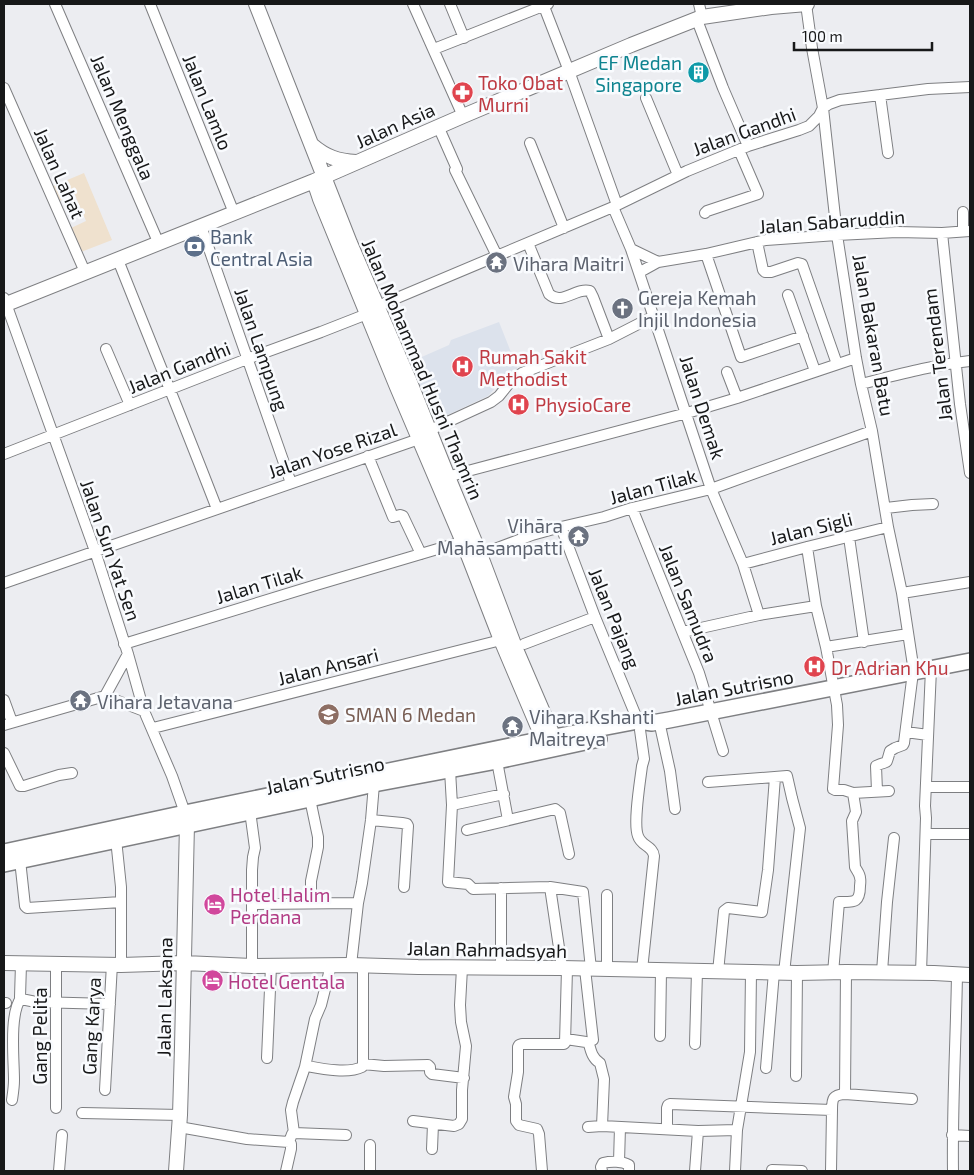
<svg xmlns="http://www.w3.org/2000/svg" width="974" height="1175" viewBox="0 0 974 1175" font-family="'Exo 2',sans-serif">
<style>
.built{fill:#dce2ec}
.education{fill:#efe1ce}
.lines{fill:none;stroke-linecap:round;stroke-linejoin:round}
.street-casing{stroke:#7e7f82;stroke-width:12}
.secondary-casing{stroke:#7e7f82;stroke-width:16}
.primary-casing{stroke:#7e7f82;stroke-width:18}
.street{stroke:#fff;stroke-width:10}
.secondary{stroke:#fff;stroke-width:14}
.primary{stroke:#fff;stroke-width:15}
.labels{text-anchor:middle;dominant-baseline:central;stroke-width:5;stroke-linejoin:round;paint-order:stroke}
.culture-label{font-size:19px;fill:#0d838f;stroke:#f9fbfe;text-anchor:end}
.health-label{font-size:19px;fill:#be3a42;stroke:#f9fbfe;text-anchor:start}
.street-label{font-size:19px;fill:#171819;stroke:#f9fbfe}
.service-label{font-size:19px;fill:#4e5e75;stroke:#f9fbfe;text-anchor:start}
.worship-label{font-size:19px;fill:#5b616d;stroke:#f9fbfe;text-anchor:start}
.education-label{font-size:19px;fill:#785e54;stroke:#f9fbfe;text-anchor:start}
.hotel-label{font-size:19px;fill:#b23c85;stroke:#f9fbfe;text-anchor:start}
</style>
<rect width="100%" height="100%" fill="#ecedf1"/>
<path class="built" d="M499 322 518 370 506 376 488 396 441 418 429 414 408 363 449 345 451 340Z"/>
<path class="education" d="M84 173 112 240 81 252 71 228 86 221 75 195 59 201 53 186Z"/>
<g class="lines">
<defs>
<path id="street" d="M55 4 159 244
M150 4 234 213
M413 4 463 116
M450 4 464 38
M543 4 569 71 617 205
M699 4 702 17
M806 4 812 48 823 108 837 235 856 358 861 384 872 431 888 527 902 593 914 672
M697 20 723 88 748 146
M434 49 548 4
M4 88 85 272
M880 95 888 153
M646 98 678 175
M438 126 457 169 455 170 457 174 497 256
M530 143 564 228
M613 207 631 249 711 489 743 564 759 615
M963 212V231
M705 213 707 211 758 194 739 150
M201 226 291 483
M942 233 960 404 970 473
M757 242 763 270 765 272H771L798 263 802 264 837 364
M528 243 549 294C562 306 576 287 590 291L593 297 609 339
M631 249 658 262
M706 254 741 357 803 336
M118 260C151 343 185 426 217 509
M640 272 658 262 706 254 766 240 837 235 897 232 942 233 970 231
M788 295 815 371
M4 298 95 551 128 654 144 711 172 776 185 813
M378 306 613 207 687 171 748 146 799 130 809 126 819 116 823 108 829 104 840 100 928 89 970 87
M106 349 130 405
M727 372 737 398
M861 384C897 375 933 365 970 361
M4 454 247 359 321 332 367 314
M368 456 393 517 400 515 403 516 421 554
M448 477 464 472 687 413 737 398 856 358
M632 508 699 673 723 751
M886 508 912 505 933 504
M561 527 595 617 638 721
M849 537 864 642
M807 547 816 606 826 647 837 705 838 725 833 789 835 790H844L853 793
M476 556 532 535 561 527 604 517 632 508 711 489 872 431
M743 564 807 547 888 527
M4 583 419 439 430 430 491 402 499 396 511 381 522 373 609 339 654 316
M902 593 970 582
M683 632 759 615 816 606
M124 644 316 585 468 540
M524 644 595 617
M826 647 908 634
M105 696 128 654
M4 700 12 722
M659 721 670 771 675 809
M4 725 105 696 144 711
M153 728 505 639
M640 730 644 759 642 766C640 782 633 824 638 836 641 846 653 846 654 856L642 970
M906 732 928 735
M4 753 20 786H24L59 775 72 773
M497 761 508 820
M450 770 452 805 448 882 468 884 473 889 550 887 583 892 591 969
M708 782 787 776 792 798 800 828 784 973
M926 787H970
M877 791 876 766C889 759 885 768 890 751L895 748 903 745 904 743 913 672
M310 799 318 837V847L311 881V903
M452 805 504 794
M250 811 255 848 253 857 252 870V966
M371 820 402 823 407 824 408 826 404 887
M467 830 555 809 560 813 569 854
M926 834H970
M116 839 121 887V965
M20 860 25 906 27 908 121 902
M550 887 562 968
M607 895V969
M253 904 358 903
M21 964 20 997 21 999 36 1002 110 1004
M351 965 358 903 362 883 371 820 374 784
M501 967V888
M585 969 593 1040
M718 972 724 911 728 908 762 912 768 870 775 777
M882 972 887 902 894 838
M833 973 839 902C853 902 860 904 860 886 860 885 861 879 860 878 860 874 857 871 855 867L852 821 856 812 853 793 889 791
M921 973 926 818 925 806 931 669
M4 1003H6
M660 1036 661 971
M566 1039 586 1042 589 1044C591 1052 593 1059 600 1063L604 1079 602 1126
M695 1044 697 971
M267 1058 271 966
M363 1064 384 1066 428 1065 430 1067V1072L432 1074 464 1078
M305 1067 315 1019 321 1005 331 965
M766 1068 774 972
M796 1076 797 973
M105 1090 112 964
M845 1094 846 972
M12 1100C13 1093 14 1087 14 1080 14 1060 9 1014 21 998
M56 1108V964
M82 1113 180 1115
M413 1121 454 1126 459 1124 462 1119V1090L466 1046 461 1022 460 1005 462 968
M179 1127 247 1139 289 1142
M588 1127 602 1126 698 1131 737 1130 735 1171
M667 1129V1108L668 1105 670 1104 832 1110
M737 1130 750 1052 751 972
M294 1133 291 1110 293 1102 305 1067 307 1066C323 1069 348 1074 362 1067L363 1064V966
M952 1135 970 1136
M432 1149 433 1124
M619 1162 620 1127
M772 1170 802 1171
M59 1171 62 1135
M286 1171 291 1149V1144L289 1142 292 1134 294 1133 346 1135
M370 1171V1145
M542 1171 539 1134 537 1129 519 1125 516 1121V1104L514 1097 518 1072V1047L519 1045 522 1044H564L565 1043 567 969
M602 1171 601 1167 603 1163C611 1161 622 1161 629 1165V1171
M695 1171 698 1131
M831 1171 832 1110C832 1098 833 1095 845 1094L912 1099
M953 1171C952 1106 956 1040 957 974"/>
<path id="secondary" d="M256 4 350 243 410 382 448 477 480 554 515 647 558 747
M312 145C326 157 338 161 356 162
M314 181 320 199 397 387 463 542 501 640 543 739 546 749
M4 305 314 181 463 116 631 45 702 17 771 7 807 4
M4 963 121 965 184 963 252 966 351 965 418 967 562 968 797 973 846 972 934 973 970 975
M176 1171 180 1115 182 1047 187 824"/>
<path id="primary" d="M4 852 185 813 554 737 638 721 652 723 669 720 970 661
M4 864 310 799 374 784 497 761 599 739"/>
</defs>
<use href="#street" class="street-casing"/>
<use href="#secondary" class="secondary-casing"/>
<use href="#primary" class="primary-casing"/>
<use href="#street" class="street"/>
<use href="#secondary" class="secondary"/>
<use href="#primary" class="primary"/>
</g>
<defs>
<symbol id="building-disc" viewBox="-11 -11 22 22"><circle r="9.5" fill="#0f9aa8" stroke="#f9fbfe"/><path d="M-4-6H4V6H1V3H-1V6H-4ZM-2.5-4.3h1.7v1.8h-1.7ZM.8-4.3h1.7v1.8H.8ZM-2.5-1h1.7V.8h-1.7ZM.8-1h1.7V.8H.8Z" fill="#fff"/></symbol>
<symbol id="pharmacy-disc" viewBox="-11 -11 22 22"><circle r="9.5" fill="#e0444e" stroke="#f9fbfe"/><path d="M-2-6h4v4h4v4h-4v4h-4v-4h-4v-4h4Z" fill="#fff"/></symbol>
<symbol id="bank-disc" viewBox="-11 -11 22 22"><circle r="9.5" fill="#5c6f8a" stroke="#f9fbfe"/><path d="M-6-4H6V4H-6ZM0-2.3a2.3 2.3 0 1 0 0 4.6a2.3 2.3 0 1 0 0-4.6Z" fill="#fff"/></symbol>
<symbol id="temple-disc" viewBox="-11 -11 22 22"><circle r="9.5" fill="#6b7280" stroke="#f9fbfe"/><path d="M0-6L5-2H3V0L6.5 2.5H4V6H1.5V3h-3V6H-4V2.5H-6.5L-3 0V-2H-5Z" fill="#fff"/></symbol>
<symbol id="church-disc" viewBox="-11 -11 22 22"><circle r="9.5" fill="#6b7280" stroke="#f9fbfe"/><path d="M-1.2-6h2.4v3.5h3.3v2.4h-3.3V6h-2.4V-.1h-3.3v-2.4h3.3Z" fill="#fff"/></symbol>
<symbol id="hospital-disc" viewBox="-11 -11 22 22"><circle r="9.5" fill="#e0444e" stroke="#f9fbfe"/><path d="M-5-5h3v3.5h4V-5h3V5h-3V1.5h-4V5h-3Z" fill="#fff"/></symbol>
<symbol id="school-disc" viewBox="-11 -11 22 22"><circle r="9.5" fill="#8d6e63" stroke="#f9fbfe"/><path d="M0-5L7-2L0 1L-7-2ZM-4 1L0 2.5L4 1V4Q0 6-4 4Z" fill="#fff"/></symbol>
<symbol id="hotel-disc" viewBox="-11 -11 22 22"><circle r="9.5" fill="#d1479c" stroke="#f9fbfe"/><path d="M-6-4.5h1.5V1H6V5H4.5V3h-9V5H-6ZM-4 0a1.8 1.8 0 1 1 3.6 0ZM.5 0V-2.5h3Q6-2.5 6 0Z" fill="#fff"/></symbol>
</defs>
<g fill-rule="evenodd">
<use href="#building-disc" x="686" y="60" width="25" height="25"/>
<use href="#pharmacy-disc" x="450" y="80" width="25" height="25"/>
<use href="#bank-disc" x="182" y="234" width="25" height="25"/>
<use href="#temple-disc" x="484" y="250" width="25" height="25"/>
<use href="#church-disc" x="610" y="296" width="25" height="25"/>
<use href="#hospital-disc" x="450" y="354" width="25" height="25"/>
<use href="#hospital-disc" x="506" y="392" width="25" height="25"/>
<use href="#temple-disc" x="566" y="524" width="25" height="25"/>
<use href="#hospital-disc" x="802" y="654" width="25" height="25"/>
<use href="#temple-disc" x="68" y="688" width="25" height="25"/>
<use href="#school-disc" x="316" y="702" width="25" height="25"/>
<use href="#temple-disc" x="500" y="714" width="25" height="25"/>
<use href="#hotel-disc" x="202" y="892" width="25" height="25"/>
<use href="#hotel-disc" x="200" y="968" width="25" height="25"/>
</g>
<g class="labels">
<g class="culture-label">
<text x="682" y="62">EF Medan<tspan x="682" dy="22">Singapore</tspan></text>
</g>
<g class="health-label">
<text x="478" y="82">Toko Obat<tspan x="478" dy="22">Murni</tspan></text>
<text x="479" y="356">Rumah Sakit<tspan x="479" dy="22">Methodist</tspan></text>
<text x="535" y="404">PhysioCare</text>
<text x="831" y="667">Dr Adrian Khu</text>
</g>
<g class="street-label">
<text transform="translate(208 102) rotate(68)">Jalan Lamlo</text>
<text transform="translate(123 117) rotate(67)">Jalan Menggala</text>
<text transform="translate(395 125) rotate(-24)">Jalan Asia</text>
<text transform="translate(744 131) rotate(-20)">Jalan Gandhi</text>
<text transform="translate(60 173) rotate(66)">Jalan Lahat</text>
<text transform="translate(832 221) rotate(-4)">Jalan Sabaruddin</text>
<text transform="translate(874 335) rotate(80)">Jalan Bakaran Batu</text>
<text transform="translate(262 349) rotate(71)">Jalan Lampung</text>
<text transform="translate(937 355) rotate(-97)">Jalan Terendam</text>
<text transform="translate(179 367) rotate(-22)">Jalan Gandhi</text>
<text transform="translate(423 369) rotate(67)">Jalan Mohammad Husni Thamrin</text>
<text transform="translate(703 407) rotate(72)">Jalan Demak</text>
<text transform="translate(332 450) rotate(-19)">Jalan Yose Rizal</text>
<text transform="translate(653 486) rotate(-15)">Jalan Tilak</text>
<text transform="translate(811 528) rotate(-14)">Jalan Sigli</text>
<text transform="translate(111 550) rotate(71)">Jalan Sun Yat Sen</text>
<text transform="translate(259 584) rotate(-17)">Jalan Tilak</text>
<text transform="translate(689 603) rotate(68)">Jalan Samudra</text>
<text transform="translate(615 618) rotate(68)">Jalan Pajang</text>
<text transform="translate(328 666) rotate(-14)">Jalan Ansari</text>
<text transform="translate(734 687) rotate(-11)">Jalan Sutrisno</text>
<text transform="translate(325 775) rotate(-12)">Jalan Sutrisno</text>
<text transform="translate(487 949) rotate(1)">Jalan Rahmadsyah</text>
<text transform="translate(164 997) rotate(-89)">Jalan Laksana</text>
<text transform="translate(91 1026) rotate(-87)">Gang Karya</text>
<text transform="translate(39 1036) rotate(-90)">Gang Pelita</text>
</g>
<g class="service-label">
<text x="210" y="236">Bank<tspan x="210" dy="22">Central Asia</tspan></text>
</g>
<g class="worship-label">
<text x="513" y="263">Vihara Maitri</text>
<text x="638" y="297">Gereja Kemah<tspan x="638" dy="22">Injil Indonesia</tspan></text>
<text x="563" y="525" text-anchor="end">Vihāra<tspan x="563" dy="22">Mahāsampatti</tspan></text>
<text x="97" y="701">Vihara Jetavana</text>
<text x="529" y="716">Vihara Kshanti<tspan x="529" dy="22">Maitreya</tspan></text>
</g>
<g class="education-label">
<text x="345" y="714">SMAN 6 Medan</text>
</g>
<g class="hotel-label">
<text x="230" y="894">Hotel Halim<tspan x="230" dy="22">Perdana</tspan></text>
<text x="228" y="981">Hotel Gentala</text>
</g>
</g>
<rect width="974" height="1175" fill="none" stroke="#171819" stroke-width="10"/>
<path d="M794 42v8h138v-8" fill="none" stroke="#171819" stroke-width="2.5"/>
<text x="802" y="42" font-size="15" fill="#171819" stroke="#f9fbfe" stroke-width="4" paint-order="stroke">100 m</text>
</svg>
